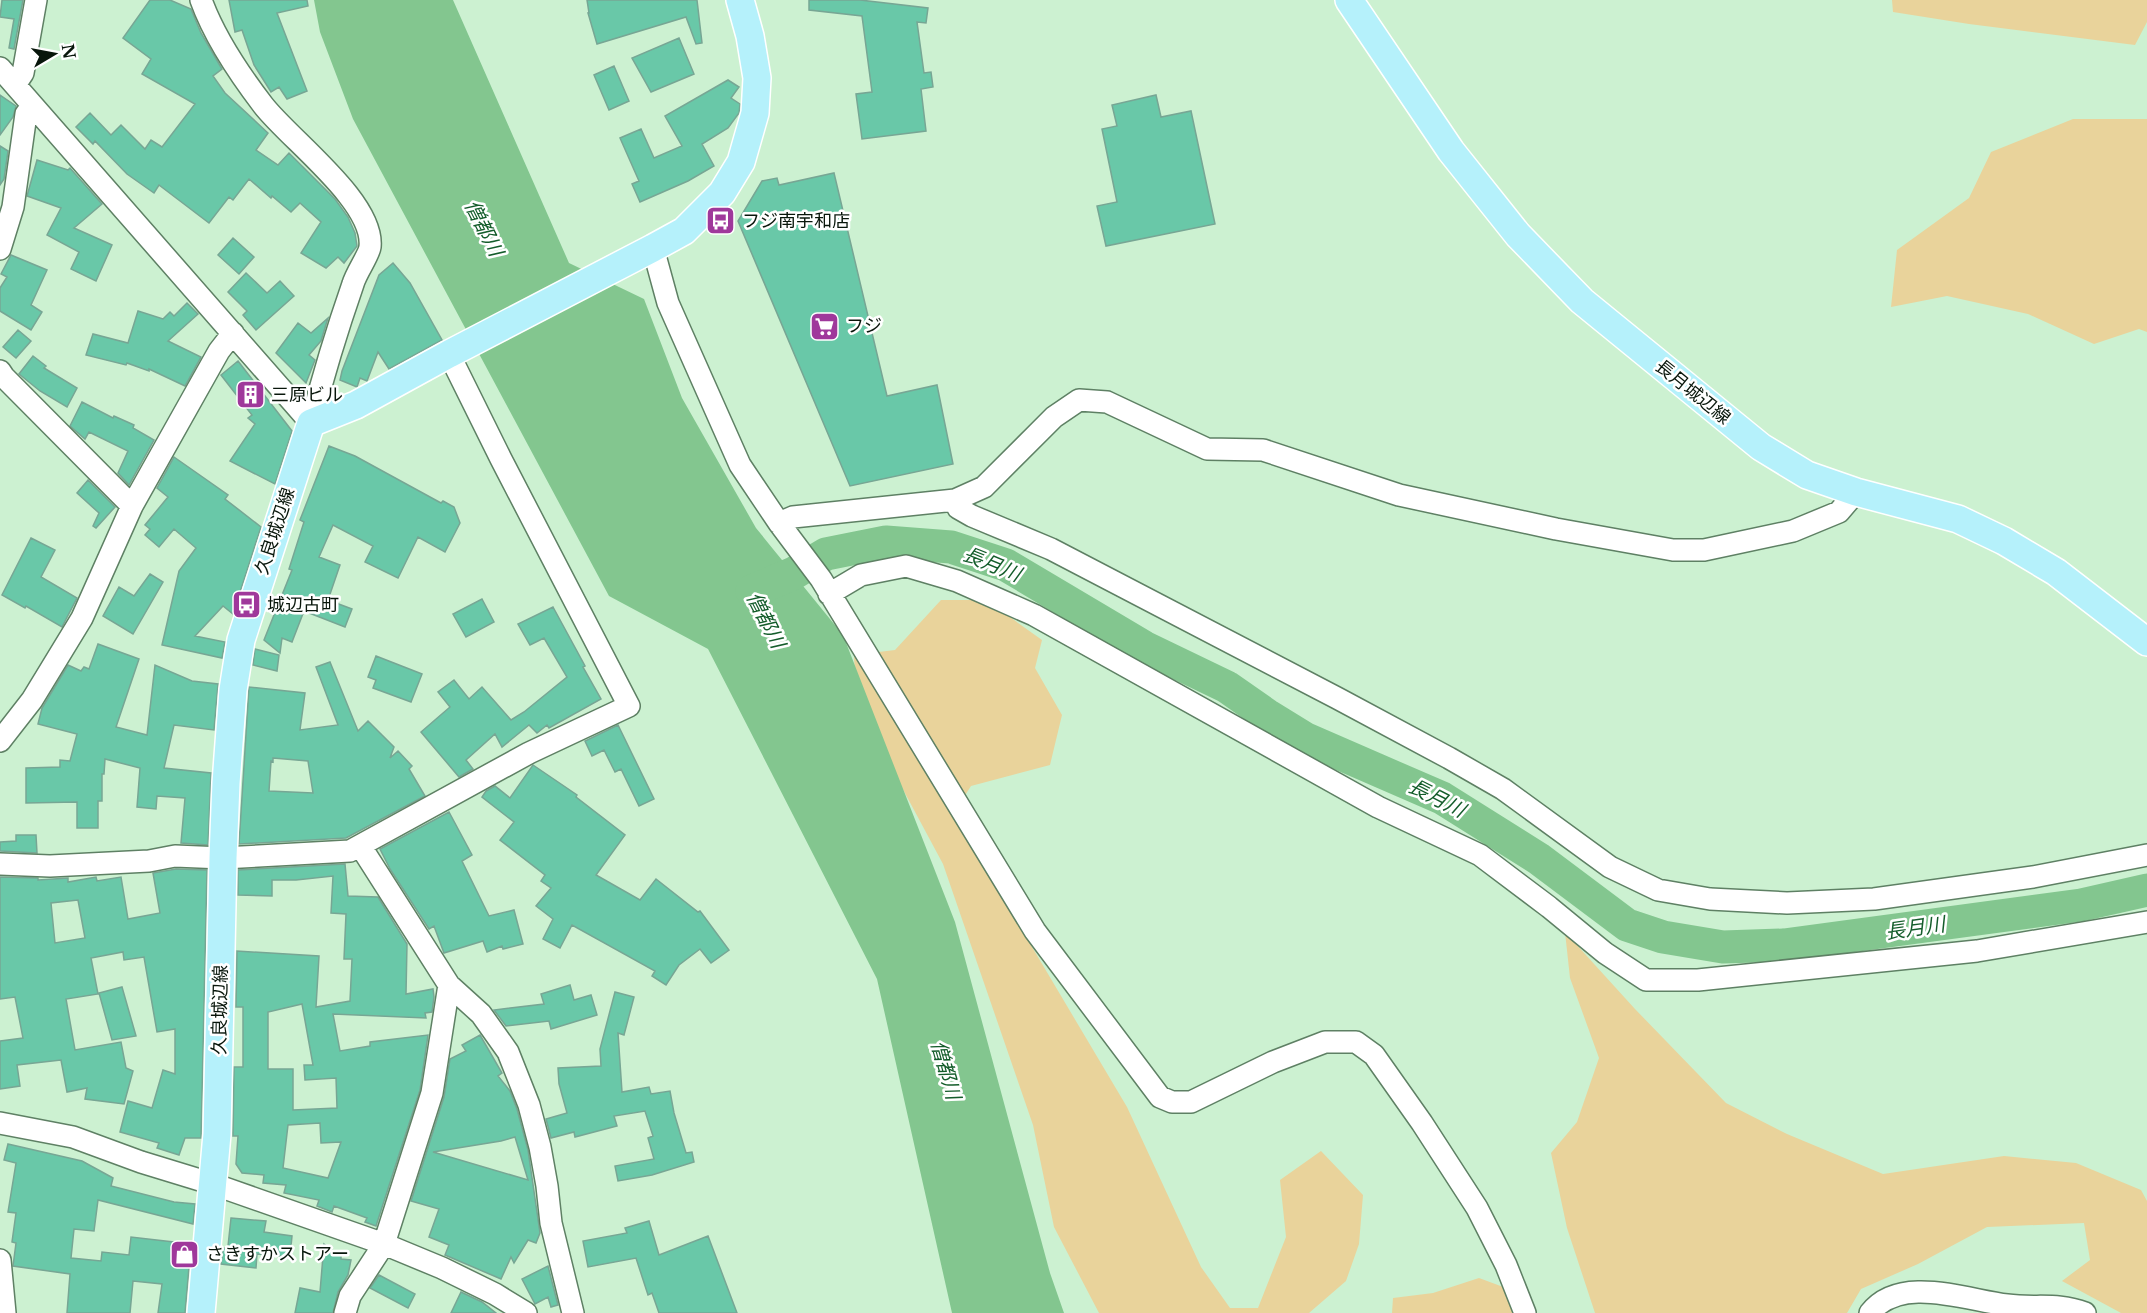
<svg xmlns="http://www.w3.org/2000/svg" width="2147" height="1313" viewBox="0 0 2147 1313" font-family="'Libre Baskerville','Noto Sans JP',serif">
<style>
.green{fill:#e9d39b}
.water{fill:#83c68f}
.lines{fill:none;stroke-linecap:round;stroke-linejoin:round}
.river{stroke:#83c68f;stroke-width:33}
.building{fill:#69c8a8;stroke:#77a694;stroke-width:1.5;fill-rule:evenodd}
.minor-casing{stroke:#5e8064;stroke-width:24}
.major-casing{stroke:#fff;stroke-width:30}
.minor{stroke:#fff;stroke-width:21}
.major{stroke:#b5f1fb;stroke-width:27}
.labels{text-anchor:middle;dominant-baseline:central;stroke-width:5;stroke-linejoin:round;paint-order:stroke}
.poi-label{font-size:18px;fill:#08160b;stroke:#fff;text-anchor:start}
.street-label{font-size:18px;fill:#08160b;stroke:#fff}
.water-label{font-size:20px;font-style:italic;fill:#145d2b;stroke:#fff}
</style>
<rect width="100%" height="100%" fill="#ccf1d1"/>
<path class="green" d="M1892 0H2147V22L2135 45 1969 24 1893 12Z
M2073 119H2147V332L2139 329 2094 344 2028 314 1947 296 1891 307 1897 250 1969 198 1991 152Z
M941 600H986L1042 640 1035 668 1062 715 1050 765 971 786 953 814 1127 1107 1201 1267 1230 1308H1258L1286 1237 1280 1180 1321 1151 1363 1195 1359 1244 1346 1281 1309 1313H1099L1054 1227 1033 1125 943 864 869 726 855 679 854 655 895 650Z
M1565 932 1635 1009 1726 1103 1787 1134 1883 1174 2004 1156 2076 1163 2141 1190 2147 1201V1313H2121L2062 1281 2090 1260 2084 1223 1987 1227 1918 1264 1861 1289 1847 1313H1595L1567 1228 1551 1153 1577 1122 1599 1058 1570 978Z
M1479 1278 1506 1288 1518 1313H1392L1393 1298 1433 1293Z"/>
<path class="water" d="M314 0H453L569 263 644 299 682 398 756 528 843 635 955 922 1050 1273 1064 1313H952L877 979 708 649 609 596 353 119 320 32Z"/>
<g class="lines">
<path class="river" d="M752 591 794 573 826 554 886 542 951 547 1006 565 1144 647 1227 687 1267 715 1306 739 1442 798 1539 859 1627 925 1663 937 1723 947 1784 945 2081 905 2147 890"/>
</g>
<path class="building" d="M2 0H23L14 49 9 48 14 19 0 17Z
M150 0H170L191 9 201 33 222 69 213 76 225 93 268 133 256 150 278 165 289 153 335 199 348 217 355 233 357 246 344 263 338 257 326 268 301 253 321 222 300 203 291 212 272 196 271 198 249 179 233 200 229 197 209 223 159 185 154 193 127 174 95 141 93 144 76 127 90 113 111 135 121 125 145 149 151 140 162 147 195 104 142 74 151 59 123 38Z
M229 0H307L308 6 277 13 307 91 287 99 279 87 271 92 254 65 242 30 235 32Z
M587 0H697L702 43 696 44 686 17 597 44 588 13H589Z
M809 0H860L928 8 926 23 917 22 924 73 931 72 933 87 921 89 926 131 862 139 856 94 872 92 862 16 809 10Z
M679 38 694 74 651 92 632 58Z
M614 66 629 101 609 110 594 75Z
M728 80 739 87 731 98 740 104 739 113 728 128 702 144 714 166 688 181 640 202 632 184 639 181 620 138 641 129 654 158 682 146 665 116Z
M0 95 16 106 13 117 0 135Z
M1156 95 1161 117 1191 111 1215 224 1106 246 1097 206 1117 202 1102 129 1117 126 1112 105Z
M0 146 8 151 4 179 0 185Z
M37 160 68 170 70 168 102 204 74 228 112 245 96 281 71 269 79 252 47 235 61 208 27 196Z
M834 173 887 396 937 385 953 464 850 486 738 221 762 181 777 178 779 185Z
M233 238 254 257 239 274 218 255Z
M11 255 47 270 31 305 42 312 31 330 0 311V288L7 277 1 274Z
M393 263 410 283 442 340 389 369 378 352 367 381 360 378 357 387 340 380 342 371 379 275Z
M246 273 267 293 280 281 294 296 256 330 243 315 247 311 228 292Z
M187 303 198 314 168 341 201 357 185 386 149 369V371L127 363 126 365 86 355 93 334 128 343 138 311 163 319 170 312 174 316Z
M328 318 321 341 309 355 315 360 306 383 276 353 298 323 311 333Z
M18 330 31 341 16 358 3 347Z
M33 356 46 366 44 368 77 388 67 407 40 391 19 374Z
M238 361 292 431 275 484 230 461 255 424 248 418 252 415 221 375Z
M82 402 113 418 114 416 134 425 133 428 154 440 129 485 118 473 128 451 89 432 85 439 70 426Z
M329 446 355 456 441 503 443 501 454 507 460 523 445 552 418 537 398 578 365 562 373 546 333 525 319 557 340 565 328 600 352 609 345 627 304 611 292 642 282 638 280 653 264 640 292 570 289 569 304 522 300 520Z
M174 457 228 495 225 499 261 527 233 614 223 606 195 636 225 642 222 658 162 645 179 571 196 548 174 529 159 547 145 535 150 529 145 525 168 497 157 488Z
M88 480 115 507 96 528 93 526 99 513 77 493Z
M31 538 55 550 41 577 77 598 62 627 26 606 25 608 2 595Z
M150 574 163 582 133 634 103 616 119 587 134 596Z
M482 599 494 622 466 637 453 614Z
M553 607 585 666 583 667 601 699 549 728 547 725 537 733 529 725 502 747 495 734 466 760 473 769 459 777 421 732 450 707 438 692 454 680 469 699 482 687 511 720 524 712 567 677 544 638 530 645 518 624Z
M98 644 139 659 116 727 147 735 155 665 192 681 218 684 214 730 174 725 164 768 211 773 208 845 181 843 185 798 157 796 156 809 137 807 140 768 105 759 104 774H102V801H98V828H77V802L26 803V768L60 767V760L70 761 77 734 38 724 42 708 68 665 81 671 84 667 89 669Z
M255 649 279 655 277 671 253 665Z
M376 656 422 674 411 702 373 688 376 680 368 677Z
M330 662 358 731 368 721 394 747 390 758 398 751 412 766 409 769 425 796 346 838 239 844 249 687 305 693 300 730 338 725 316 667ZM273 758 308 761 313 793 269 791 271 761 273 762Z
M618 725 654 799 639 806 621 769 615 772 604 750 592 756 585 741Z
M533 765 577 795 576 797 625 835 596 875 640 900 656 879 698 912 700 911 729 950 711 963 700 949 679 965 666 985 652 976 655 971 572 925 560 948 543 939 553 919 536 906 551 888 541 881 545 875 500 840 514 822 482 797 486 791 495 786 510 798Z
M449 812 472 855 462 861 489 916 514 910 523 944 503 949 502 946 487 952 483 941 444 953 434 926 429 929 390 869 380 849Z
M16 835H36L37 853 0 851V842L16 841Z
M345 864 348 896 378 897 407 944 406 994 433 989 434 997 432 1012 425 1013 426 1018 333 1014 340 1051 370 1046V1042L428 1035 420 1090 376 1226 365 1222 367 1218 334 1206 332 1212 317 1206 319 1200 284 1193 286 1185 263 1183 264 1175 242 1173 236 1164 238 1136H233L234 1067H243V1007H236L237 951 319 956 316 1007 350 1001 352 959H344L346 914 331 913 333 876 296 880H272V896L238 895V870ZM302 1004 313 1065H304L305 1080 336 1078 337 1108 293 1110V1069H268V1012ZM320 1123 321 1143 341 1142 328 1178 283 1168 288 1125Z
M176 869 207 870 201 1138H185L179 1155 157 1148 159 1143 120 1132 128 1101 152 1108 163 1070 175 1074V1029L157 1032 144 957 124 960 123 952 91 958 98 994 66 999 75 1050 121 1042 126 1068 133 1071 124 1104 85 1099 87 1088 67 1092 61 1060 17 1065 20 1086 0 1089V1041L23 1038 15 997 0 999V877L38 878V880L68 878V882L96 877 97 881 121 877 128 919 160 913 153 873ZM78 900 85 938 55 943 51 903Z
M570 985 574 1000 591 995 597 1015 551 1029 549 1021 506 1026 494 1010 544 1004 541 994Z
M122 987 136 1036 112 1040 99 993Z
M615 992 634 997 624 1035 618 1033 622 1092 649 1087 651 1094 670 1091 674 1113 686 1153 692 1152 694 1162 652 1175 618 1181 615 1166 654 1159 648 1138 653 1136 645 1111 614 1116 617 1126 575 1137 574 1132 551 1138 546 1119 567 1113 559 1084 558 1068 601 1066 600 1049Z
M480 1035 502 1073 498 1076 510 1091 517 1109 528 1150 540 1233 536 1243 528 1240 514 1263 511 1257 501 1279 445 1255 449 1245 429 1237 439 1209 411 1201 444 1097 450 1059 466 1051 462 1045ZM515 1137 528 1180 433 1152 501 1141Z
M8 1144 82 1161 113 1178 111 1186 174 1202 195 1204 193 1224 98 1200 94 1231 74 1229 71 1258 101 1261 102 1252 129 1255 131 1237 191 1244 185 1313H158L162 1284 133 1281 130 1313H67L70 1274 13 1266 16 1243 12 1242 16 1213 8 1212 16 1163 4 1160Z
M231 1218 266 1221 264 1232 292 1236 290 1257 257 1254 256 1268 221 1264 223 1248H227L228 1246Z
M649 1221 659 1255 708 1236 737 1313H659L652 1293 648 1295 636 1258 588 1267 583 1241 627 1233 625 1228Z
M324 1244 336 1253H341V1259L351 1260 348 1275 338 1292 333 1313H295L300 1288 320 1292Z
M548 1266 558 1305 551 1307 548 1297 535 1304 522 1279Z
M379 1275 415 1294 408 1308 370 1288Z
M461 1292 482 1302 496 1313H451Z"/>
<g class="lines">
<defs>
<path id="minor" d="M201 0C214 36 240 75 263 105 289 139 375 202 370 247 369 255 356 273 353 284 337 330 323 376 311 423
M0 68 311 423
M15 85 23 73 36 0
M653 248 668 303 740 465 779 523 821 579 1035 931 1160 1097 1172 1102H1191L1273 1062 1325 1042H1356L1374 1055 1422 1123 1477 1208 1506 1265 1525 1313
M0 249 13 207 26 114 33 106
M0 371 4 377 132 506
M955 500 958 508 972 516 1051 549 1337 698 1449 758 1503 789 1610 867 1658 890 1710 899 1787 903 1874 899 2033 877 2147 855
M779 523 793 517 955 500 984 487 1054 417 1079 400 1107 402 1207 449 1263 450 1399 495 1556 529 1673 550H1704L1793 531 1839 512 1856 492
M829 594 861 575 906 566 957 581 1034 615 1378 807 1480 855 1549 907 1605 953 1646 980H1698L1977 951 2147 922
M0 741 32 700 82 618 132 506 219 351 233 333
M361 847 449 985 481 1014 508 1052 529 1105 540 1147 547 1186 551 1223 573 1313
M0 864 50 866 149 861 175 856 223 858 350 851 529 753 629 706 501 459 449 354
M0 1123 73 1137 141 1162 213 1184 384 1244 442 1268 495 1294 526 1313
M0 1260 5 1313
M345 1313 350 1296 384 1244 432 1093 449 985
M1870 1313C1900 1274 1966 1300 2007 1305 2035 1309 2057 1302 2085 1313"/>
<path id="major" d="M1349 0 1451 151 1518 235 1582 301 1761 447 1807 475 1856 492 1958 519 2004 541 2056 572 2147 642
M201 1313 217 1134 223 858 226 783 233 690 241 640 311 423 356 405 449 354 653 248 684 231 722 193 741 162 755 113 757 78 750 36 740 0"/>
</defs>
<use href="#minor" class="minor-casing"/>
<use href="#major" class="major-casing"/>
<use href="#minor" class="minor"/>
<use href="#major" class="major"/>
</g>
<defs>
<symbol id="bus-square" viewBox="-11 -11 22 22"><rect x="-9" y="-9" width="18" height="18" rx="4" fill="#9f389b" stroke="#fff"/><path d="M-5-6H5V4H4V6H2V4H-2V6H-4V4H-5ZM-3.5-4V0h7V-4ZM-3.5 1.2v1.5H-2V1.2ZM2 1.2v1.5H3.5V1.2Z" fill="#fff"/></symbol>
<symbol id="supermarket-square" viewBox="-11 -11 22 22"><rect x="-9" y="-9" width="18" height="18" rx="4" fill="#9f389b" stroke="#fff"/><path d="M-6-5.5h2.5l.6 2H6L4.5 2H-2.5L-4.4-4H-6ZM-1.5 3.2a1.3 1.3 0 1 0 .1 0ZM3 3.2a1.3 1.3 0 1 0 .1 0Z" fill="#fff"/></symbol>
<symbol id="building-square" viewBox="-11 -11 22 22"><rect x="-9" y="-9" width="18" height="18" rx="4" fill="#9f389b" stroke="#fff"/><path d="M-4-6H4V6H1V3H-1V6H-4ZM-2.5-4.3h1.7v1.8h-1.7ZM.8-4.3h1.7v1.8H.8ZM-2.5-1h1.7V.8h-1.7ZM.8-1h1.7V.8H.8Z" fill="#fff"/></symbol>
<symbol id="shop-square" viewBox="-11 -11 22 22"><rect x="-9" y="-9" width="18" height="18" rx="4" fill="#9f389b" stroke="#fff"/><path d="M-5-2.5h2.3a2.7 3.5 0 0 1 5.4 0H5L5.5 6h-11ZM-1.5-2.5h3a1.5 2.3 0 0 0-3 0Z" fill="#fff"/></symbol>
</defs>
<g fill-rule="evenodd">
<use href="#bus-square" x="704" y="204" width="33" height="33"/>
<use href="#supermarket-square" x="808" y="310" width="33" height="33"/>
<use href="#building-square" x="234" y="378" width="33" height="33"/>
<use href="#bus-square" x="230" y="588" width="33" height="33"/>
<use href="#shop-square" x="168" y="1238" width="33" height="33"/>
</g>
<g class="labels">
<g class="poi-label">
<text x="742" y="221">フジ南宇和店</text>
<text x="846" y="326">フジ</text>
<text x="271" y="395">三原ビル</text>
<text x="267" y="605">城辺古町</text>
<text x="206" y="1254">さきすかストアー</text>
</g>
<g class="street-label">
<text transform="translate(1693 392) rotate(39)">長月城辺線</text>
<text transform="translate(275 531) rotate(-72)">久良城辺線</text>
<text transform="translate(220 1010) rotate(-89)">久良城辺線</text>
</g>
<g class="water-label">
<text transform="translate(484 228) rotate(63)">僧都川</text>
<text transform="translate(992 564) rotate(22)">長月川</text>
<text transform="translate(766 620) rotate(63)">僧都川</text>
<text transform="translate(1437 798) rotate(27)">長月川</text>
<text transform="translate(1915 928) rotate(-8)">長月川</text>
<text transform="translate(946 1070) rotate(74)">僧都川</text>
</g>
</g>
<g transform="translate(54 54) rotate(80)" stroke="#ffffff" stroke-width="4.5" paint-order="stroke">
<path d="M0-4.5L10 22L0 15L-10 22Z" fill="#08160b"/>
<text y="-9" font-size="16" font-weight="bold" text-anchor="middle" fill="#08160b">N</text>
</g>
</svg>
